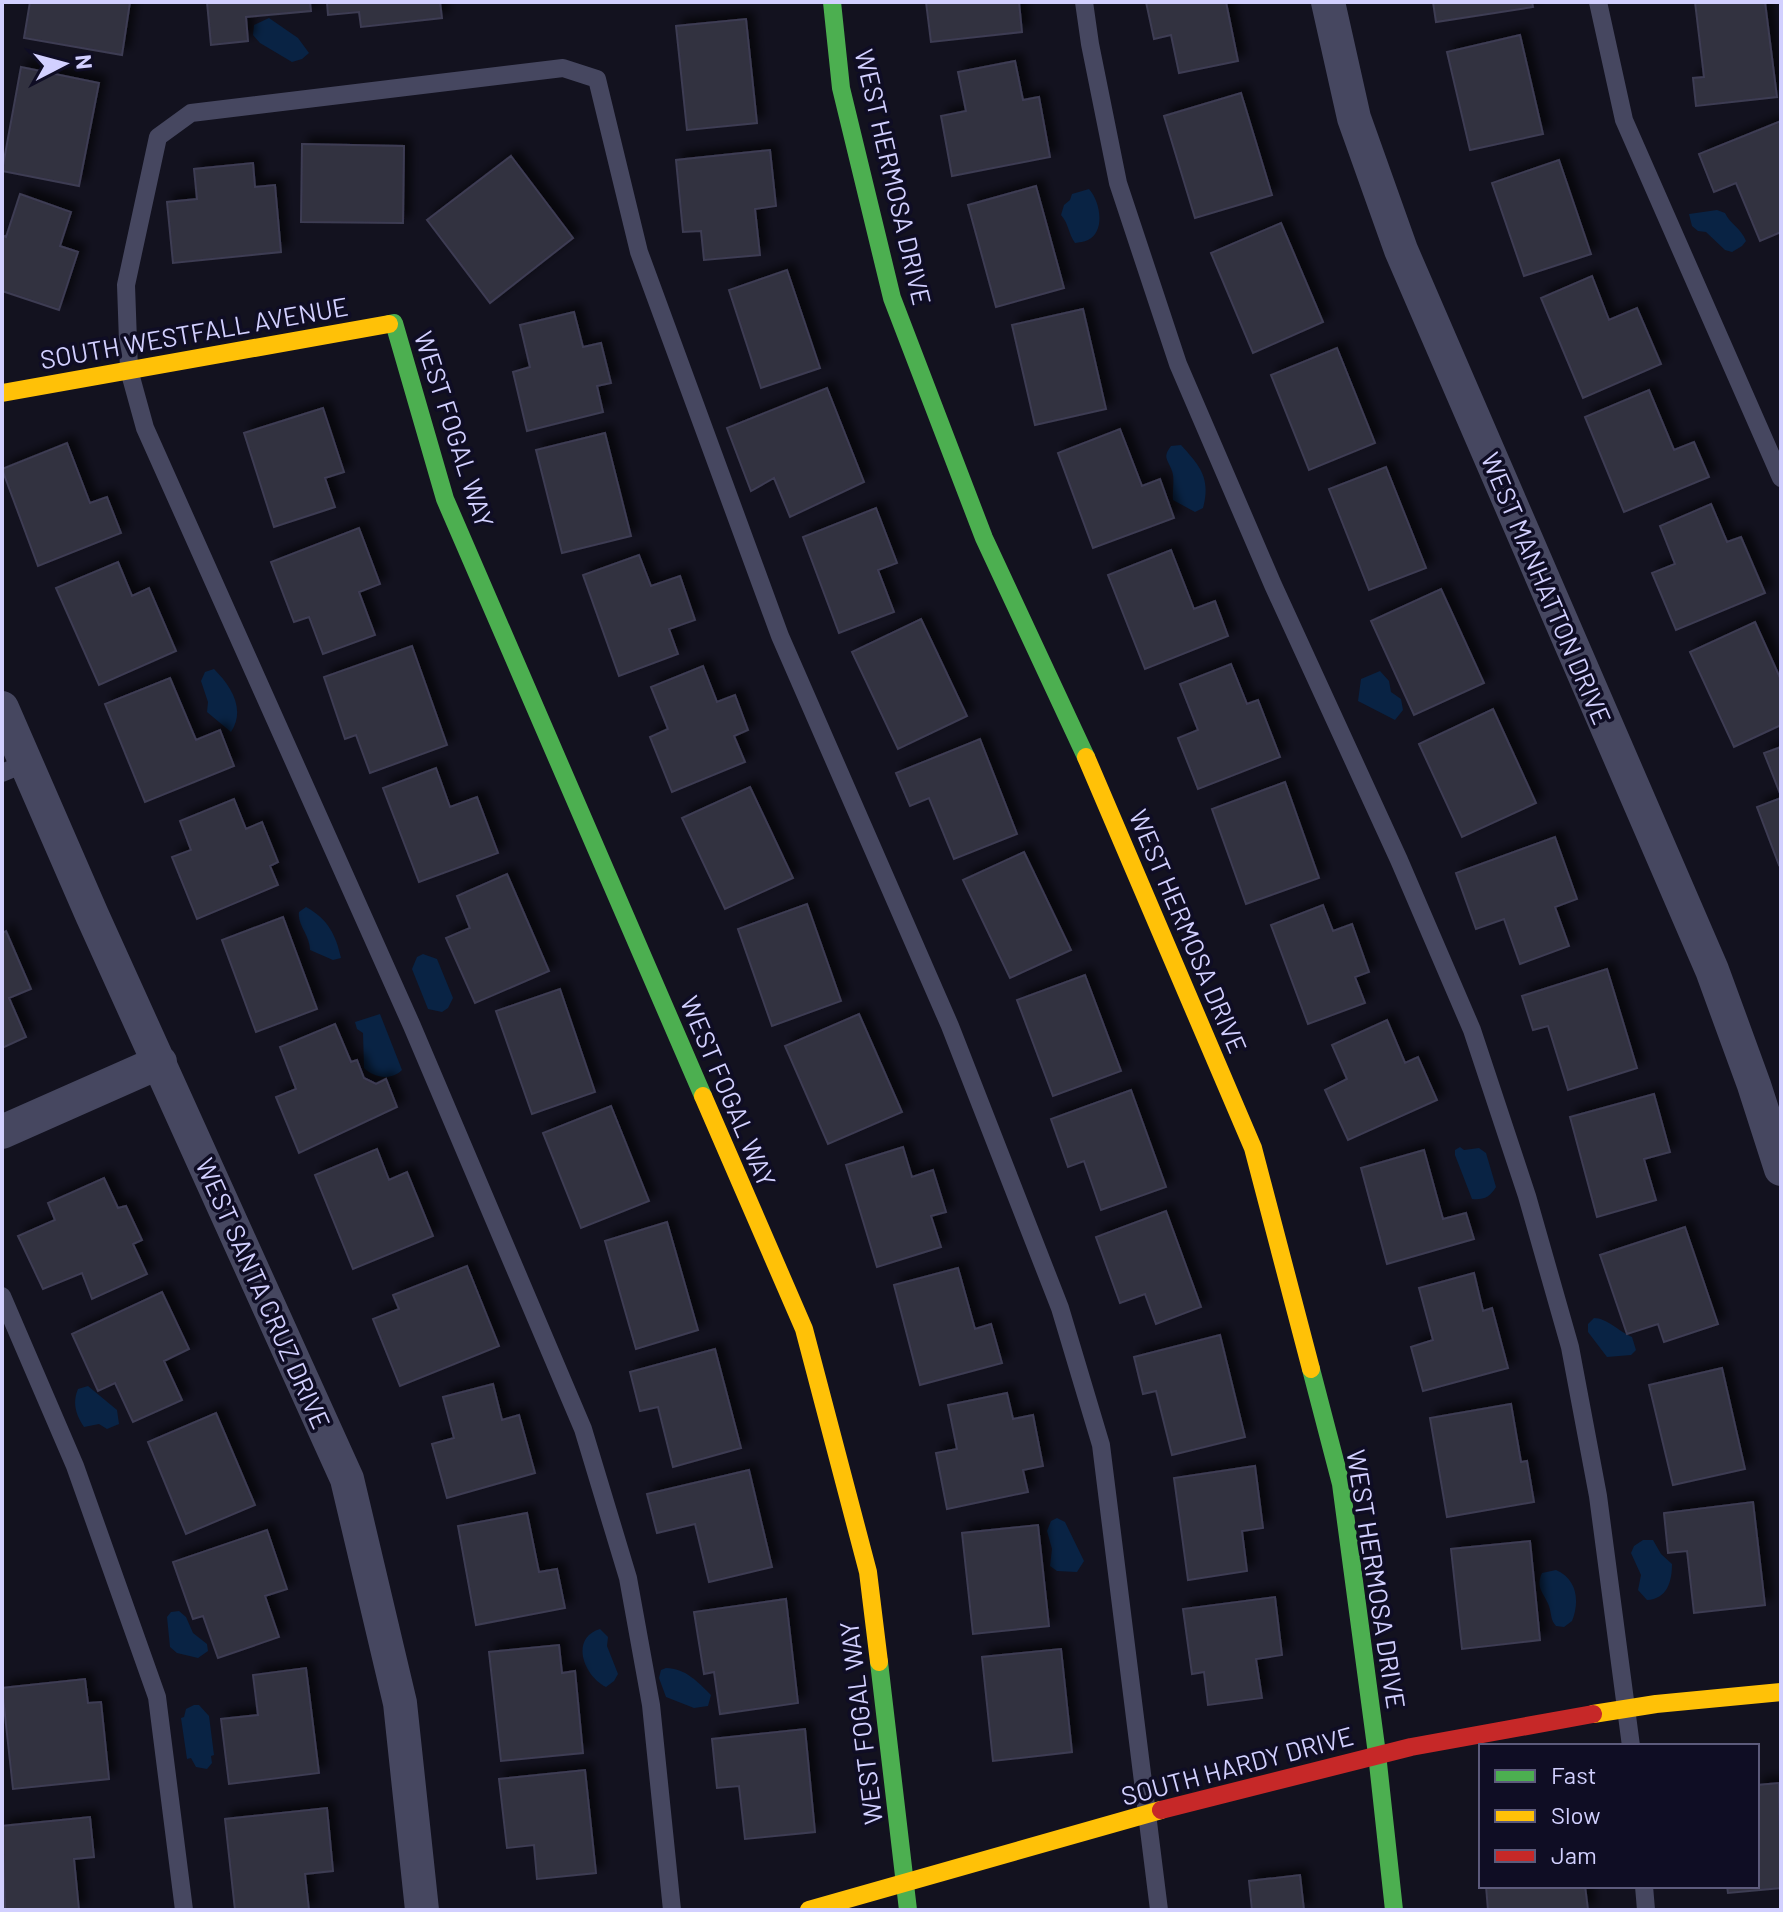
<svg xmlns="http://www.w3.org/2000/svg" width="1783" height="1912" viewBox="0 0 1783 1912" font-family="Barlow,sans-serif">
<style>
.water{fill:#092344}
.building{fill:#313041;stroke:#3e3c53;stroke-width:2;filter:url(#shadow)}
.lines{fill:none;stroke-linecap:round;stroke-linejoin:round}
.lane{stroke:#464760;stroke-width:18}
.street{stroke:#464760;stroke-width:34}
.fast{stroke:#4caf50;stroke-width:18}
.slow{stroke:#ffc107;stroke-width:18}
.jam{stroke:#c62828;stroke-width:18}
.labels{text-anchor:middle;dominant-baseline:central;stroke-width:7;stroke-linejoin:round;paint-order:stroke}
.street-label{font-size:26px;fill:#d2d0ff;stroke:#0f0d24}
</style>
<defs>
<filter id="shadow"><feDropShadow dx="7" dy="-7" stdDeviation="4" flood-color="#0009"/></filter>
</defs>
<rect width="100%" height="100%" fill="#13121f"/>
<path class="water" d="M269 18 298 38 309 53 302 59 292 62 260 43 253 35 254 25Z
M1089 189C1100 201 1106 231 1088 240 1084 242 1079 242 1075 243 1068 233 1069 224 1061 215L1064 205 1070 200 1072 194Z
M1717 210 1725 213C1730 224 1741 228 1746 241L1742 246 1732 252 1725 250 1706 232 1698 231 1692 226 1689 214Z
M1181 445C1200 466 1211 478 1203 508L1195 512 1173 500C1172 491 1175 479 1172 471 1168 459 1162 458 1171 446Z
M214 669C231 686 246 709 231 732L207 712 208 702 201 681 205 672Z
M1380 671 1389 681 1391 692 1401 699 1403 710 1395 720 1358 701 1361 679Z
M306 907C328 919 336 935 341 958L333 960 310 950C310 935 297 925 299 912Z
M423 954 437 959 453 998 448 1008 442 1012 428 1009 412 969 417 957Z
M380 1014 402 1070C391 1081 374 1078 364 1068L363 1033 357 1029 355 1022Z
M1460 1147 1464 1150 1479 1148 1486 1153 1496 1187C1490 1197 1484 1200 1472 1199L1455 1155V1150Z
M1594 1318C1607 1318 1618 1331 1632 1337L1636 1350 1631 1355 1607 1357 1588 1332V1324Z
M88 1386 117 1410 119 1424 107 1429 99 1424 84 1427C76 1415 72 1403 78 1389Z
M1057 1518 1065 1522 1084 1561 1077 1572 1057 1571 1050 1566 1052 1549 1047 1531 1051 1521Z
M1643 1540H1653L1661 1554 1672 1564C1672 1582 1667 1599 1647 1600L1638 1590 1641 1575 1631 1553 1634 1546Z
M1556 1570C1577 1579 1580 1601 1572 1621L1564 1627 1556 1626C1550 1619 1552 1615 1549 1606 1544 1593 1535 1588 1542 1573Z
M179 1611 186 1617 193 1633 207 1644 208 1651 198 1658 177 1653 170 1647 167 1617 171 1612Z
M600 1629 608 1637 607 1646 618 1674 614 1681 606 1687C583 1675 570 1638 600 1629Z
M666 1668C685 1668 698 1682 711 1695L708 1706 694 1708 666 1697 659 1678 661 1670Z
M194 1705H199L209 1716 214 1755 211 1756 212 1763 207 1769 196 1767 191 1758 187 1759 181 1718 184 1717 186 1709Z"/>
<path class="building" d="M30 2H130L122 55 24 38Z
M207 2H310L311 11 246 17 248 41 211 45Z
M327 2H440L442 18 361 27 359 12 328 15Z
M926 2H1019L1022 32 931 42Z
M1146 2H1226L1238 61 1179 73 1171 35 1154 39Z
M1433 2H1532L1533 7 1436 22Z
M1695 2H1765L1777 97 1696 106 1693 78 1704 77Z
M746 19 757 123 687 130 676 26Z
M1520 35 1543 134 1470 150 1447 52Z
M1015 61 1023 100 1039 97 1050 157 952 176 941 116 966 111 958 72Z
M21 67 99 83 79 186 2 171Z
M1241 93 1272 195 1195 218 1164 116Z
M1781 121V232L1760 241 1736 183 1714 192 1699 154Z
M302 144 404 146 403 223 301 222Z
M770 150 776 206 755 209 760 255 704 260 701 231 683 232 676 160Z
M511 156 573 238 490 303 427 220Z
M1559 160 1591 254 1524 276 1492 183Z
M253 163 255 187 275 185 281 252 173 263 167 202 197 199 194 169Z
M1036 186 1064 288 996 307 968 205Z
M20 194 71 212 60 246 78 252 59 310 2 291V235L6 237Z
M1281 223 1323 322 1253 353 1211 253Z
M787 270 820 368 761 388 729 290Z
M1592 276 1609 320 1637 308 1661 364 1583 398 1541 298Z
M1083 309 1106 409 1035 425 1012 325Z
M574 312 583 347 601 343 611 383 597 386 603 412 527 431 513 372 530 367 520 325Z
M1337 348 1375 443 1309 470 1271 375Z
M827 388 864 482 790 517 774 478 751 491 727 428Z
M1649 390 1674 450 1694 442 1709 477 1624 512 1585 417Z
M323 408 344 472 325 478 335 507 274 527 244 433Z
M1120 429 1142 486 1160 479 1174 518 1093 548 1058 453Z
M605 433 631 536 562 553 536 450Z
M67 443 90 503 107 497 121 533 38 566 2 469Z
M1386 467 1426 568 1369 590 1329 489Z
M1711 504 1727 542 1741 537 1765 593 1676 630 1652 573 1675 564 1660 526Z
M876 508 897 563 878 570 894 612 839 633 803 537Z
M359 528 380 584 359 592 375 635 323 654 309 617 294 622 271 562Z
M1171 550 1194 609 1215 601 1228 636 1145 669 1108 575Z
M639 555 651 586 680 576 695 620 669 629 678 654 619 676 583 575Z
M118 562 132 596 149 588 176 651 99 685 56 588Z
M1441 589 1484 683 1414 715 1371 621Z
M921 619 967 716 898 749 852 652Z
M1755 622 1781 680V725L1734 747 1690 652Z
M412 646 447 745 370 773 356 735 345 739 324 677Z
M1231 664 1247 704 1258 700 1280 757 1198 789 1178 738 1198 730 1180 684Z
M703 666 717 702 735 695 748 730 734 736 745 762 672 792 650 737 668 729 651 687Z
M170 678 196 740 220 730 234 766 145 802 105 704Z
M1493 709 1536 803 1462 837 1419 744Z
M980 739 1017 834 954 859 929 798 910 806 896 773Z
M1781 747V796L1764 753Z
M436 768 450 807 477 797 498 853 419 882 383 788Z
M1285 782 1319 878 1246 904 1212 809Z
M750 787 793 878 725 909 682 818Z
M1781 798V864L1779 865 1757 807Z
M234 799 246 829 262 822 278 862 270 866 278 885 197 919 172 857 191 850 180 821Z
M1555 837 1577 899 1555 907 1569 946 1520 964 1504 919 1476 929 1456 873Z
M1024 852 1071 950 1010 978 963 880Z
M507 874 549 971 475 1003 446 938 470 928 457 896Z
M807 904 841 1001 772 1026 738 929Z
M1323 905 1333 931 1352 924 1369 972 1355 977 1365 1003 1308 1024 1271 925Z
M283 917 317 1009 256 1032 222 940Z
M6 931 31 989 9 998 26 1037 2 1048V933Z
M1607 969 1637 1068 1568 1090 1548 1026 1533 1030 1522 996Z
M1085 975 1121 1071 1053 1096 1017 1000Z
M560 989 595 1092 532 1114 496 1011Z
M859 1014 902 1112 828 1144 785 1046Z
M1387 1020 1405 1063 1418 1057 1437 1100 1348 1140 1325 1090 1347 1079 1332 1045Z
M335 1024 351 1062 357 1060 364 1078 376 1084 386 1079 397 1107 299 1153 276 1097 296 1089 280 1047Z
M1131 1090 1166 1187 1101 1210 1084 1161 1068 1167 1051 1119Z
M1654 1094 1670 1152 1644 1159 1656 1200 1597 1217 1570 1117Z
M611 1106 649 1201 581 1228 543 1133Z
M903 1147 912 1177 933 1170 946 1212 931 1216 941 1247 877 1267 846 1165Z
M377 1149 389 1180 407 1172 433 1236 353 1269 315 1175Z
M1424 1150 1443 1219 1466 1213 1474 1239 1387 1264 1361 1168Z
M104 1178 118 1208 126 1206 142 1240 133 1244 147 1274 92 1299 82 1273 43 1289 18 1236 55 1220 48 1203Z
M1166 1211 1201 1307 1156 1324 1145 1294 1120 1303 1096 1237Z
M667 1222 698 1330 636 1349 605 1241Z
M1685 1227 1718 1324 1664 1342 1658 1324 1627 1334 1600 1255Z
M467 1266 499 1346 400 1386 373 1319 399 1309 393 1295Z
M958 1268 975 1329 991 1324 1002 1363 920 1385 894 1285Z
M1474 1273 1483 1311 1492 1308 1508 1368 1423 1391 1411 1347 1433 1340 1419 1288Z
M162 1292 189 1349 164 1361 182 1400 133 1422 115 1383 98 1391 72 1334Z
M1220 1335 1245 1437 1172 1455 1156 1391 1143 1394 1134 1357Z
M715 1349 741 1448 673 1467 658 1407 640 1411 630 1372Z
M1722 1368 1745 1469 1673 1485 1649 1385Z
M493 1384 502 1420 519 1415 535 1473 447 1498 432 1444 454 1438 443 1397Z
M1007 1393 1013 1419 1033 1415 1043 1466 1023 1470 1028 1492 947 1509 936 1453 957 1449 948 1405Z
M1511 1404 1521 1462 1527 1461 1534 1502 1447 1517 1430 1418Z
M216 1413 255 1505 186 1534 148 1442Z
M1255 1466 1263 1528 1242 1531 1247 1571 1188 1580 1174 1478Z
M749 1470 772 1567 709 1582 695 1524 657 1533 647 1494Z
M1753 1502 1765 1605 1694 1613 1687 1551 1668 1553 1664 1513Z
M527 1513 539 1572 557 1569 565 1608 476 1625 458 1526Z
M1038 1525 1049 1626 973 1634 962 1533Z
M267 1530 287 1589 265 1596 279 1637 218 1658 203 1616 193 1619 173 1562Z
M1530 1541 1540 1640 1462 1649 1451 1549Z
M1275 1597 1282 1655 1256 1659 1262 1698 1208 1705 1204 1672 1192 1674 1183 1609Z
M786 1599 798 1703 720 1714 714 1672 704 1674 694 1612Z
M559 1645 562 1673 575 1671 583 1753 501 1761 489 1652Z
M1061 1649 1072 1752 993 1761 982 1657Z
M306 1668 319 1773 229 1784 221 1719 258 1715 253 1675Z
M85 1679 88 1703 101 1702 109 1779 13 1789 2 1688Z
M805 1729 815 1832 745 1839 739 1786 717 1788 712 1739Z
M585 1770 596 1873 537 1879 534 1845 507 1848 499 1779Z
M1779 1783 1781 1888 1728 1893 1727 1886H1757V1785Z
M327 1808 333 1871 305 1874 309 1910H235L225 1819Z
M90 1817 94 1857 74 1859 79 1910H5L2 1826Z
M1300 1875 1304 1910H1252L1249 1881Z
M1486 1886H1585L1588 1910H1488Z"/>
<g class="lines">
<path class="lane" d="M1084 2 1090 44 1118 183 1178 364 1273 585 1399 860 1472 1030 1527 1196 1570 1347 1598 1496 1631 1746
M1598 2 1624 120 1781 478
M2 773 26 763
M2 1296 75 1466 157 1697 184 1910
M1644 1886 1646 1910
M672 1910 651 1705 628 1578 583 1429 412 1026 145 428 129 370 126 285 158 137 191 113 563 68 597 79 639 252 780 636 950 1026 1060 1308 1101 1445 1159 1910"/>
<path class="street" d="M1328 2 1354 118 1401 250 1712 970 1754 1085 1781 1169
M2 708 92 915 347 1479 400 1703 422 1910
M2 1132 160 1062"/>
<path class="fast" d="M832 2 841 88 892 298 984 538 1086 757
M389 324 394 323 445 499 703 1096
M1311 1369 1341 1484 1377 1754 1394 1910
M879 1662 908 1910"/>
<path class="slow" d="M2 393 389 324
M1086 757 1253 1148 1311 1369
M703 1096 804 1329 868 1572 879 1662
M1593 1714 1656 1704 1781 1692
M809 1910 1161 1810"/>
<path class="jam" d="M1161 1810 1411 1747 1593 1714"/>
</g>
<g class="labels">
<g class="street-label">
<text transform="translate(894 177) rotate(77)">WEST HERMOSA DRIVE</text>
<text transform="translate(194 332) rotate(-10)">SOUTH WESTFALL AVENUE</text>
<text transform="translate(455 429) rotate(72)">WEST FOGAL WAY</text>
<text transform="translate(1547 588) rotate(67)">WEST MANHATTON DRIVE</text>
<text transform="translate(1189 931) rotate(67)">WEST HERMOSA DRIVE</text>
<text transform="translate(729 1091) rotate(67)">WEST FOGAL WAY</text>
<text transform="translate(264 1293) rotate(66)">WEST SANTA CRUZ DRIVE</text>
<text transform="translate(1377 1579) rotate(81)">WEST HERMOSA DRIVE</text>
<text transform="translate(860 1723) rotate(-97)">WEST FOGAL WAY</text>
<text transform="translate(1237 1765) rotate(-15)">SOUTH HARDY DRIVE</text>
</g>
</g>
<rect width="1783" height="1912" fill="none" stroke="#d2d0ff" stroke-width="8"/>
<rect x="1479" y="1744" width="280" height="144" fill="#0f0d24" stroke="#5d5b7c" stroke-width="2"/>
<rect x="1495" y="1770" width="40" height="12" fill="#4caf50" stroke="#5d5b7c" stroke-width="2"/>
<text x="1551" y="1784" font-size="24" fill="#d2d0ff">Fast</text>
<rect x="1495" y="1810" width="40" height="12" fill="#ffc107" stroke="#5d5b7c" stroke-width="2"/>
<text x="1551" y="1824" font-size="24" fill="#d2d0ff">Slow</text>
<rect x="1495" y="1850" width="40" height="12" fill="#c62828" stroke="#5d5b7c" stroke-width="2"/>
<text x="1551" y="1864" font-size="24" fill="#d2d0ff">Jam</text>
<g transform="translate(64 64) rotate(84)" stroke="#0f0d24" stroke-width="6" paint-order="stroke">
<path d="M0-6L14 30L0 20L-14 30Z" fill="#d2d0ff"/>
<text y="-12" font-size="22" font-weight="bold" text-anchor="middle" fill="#d2d0ff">N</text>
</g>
</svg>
